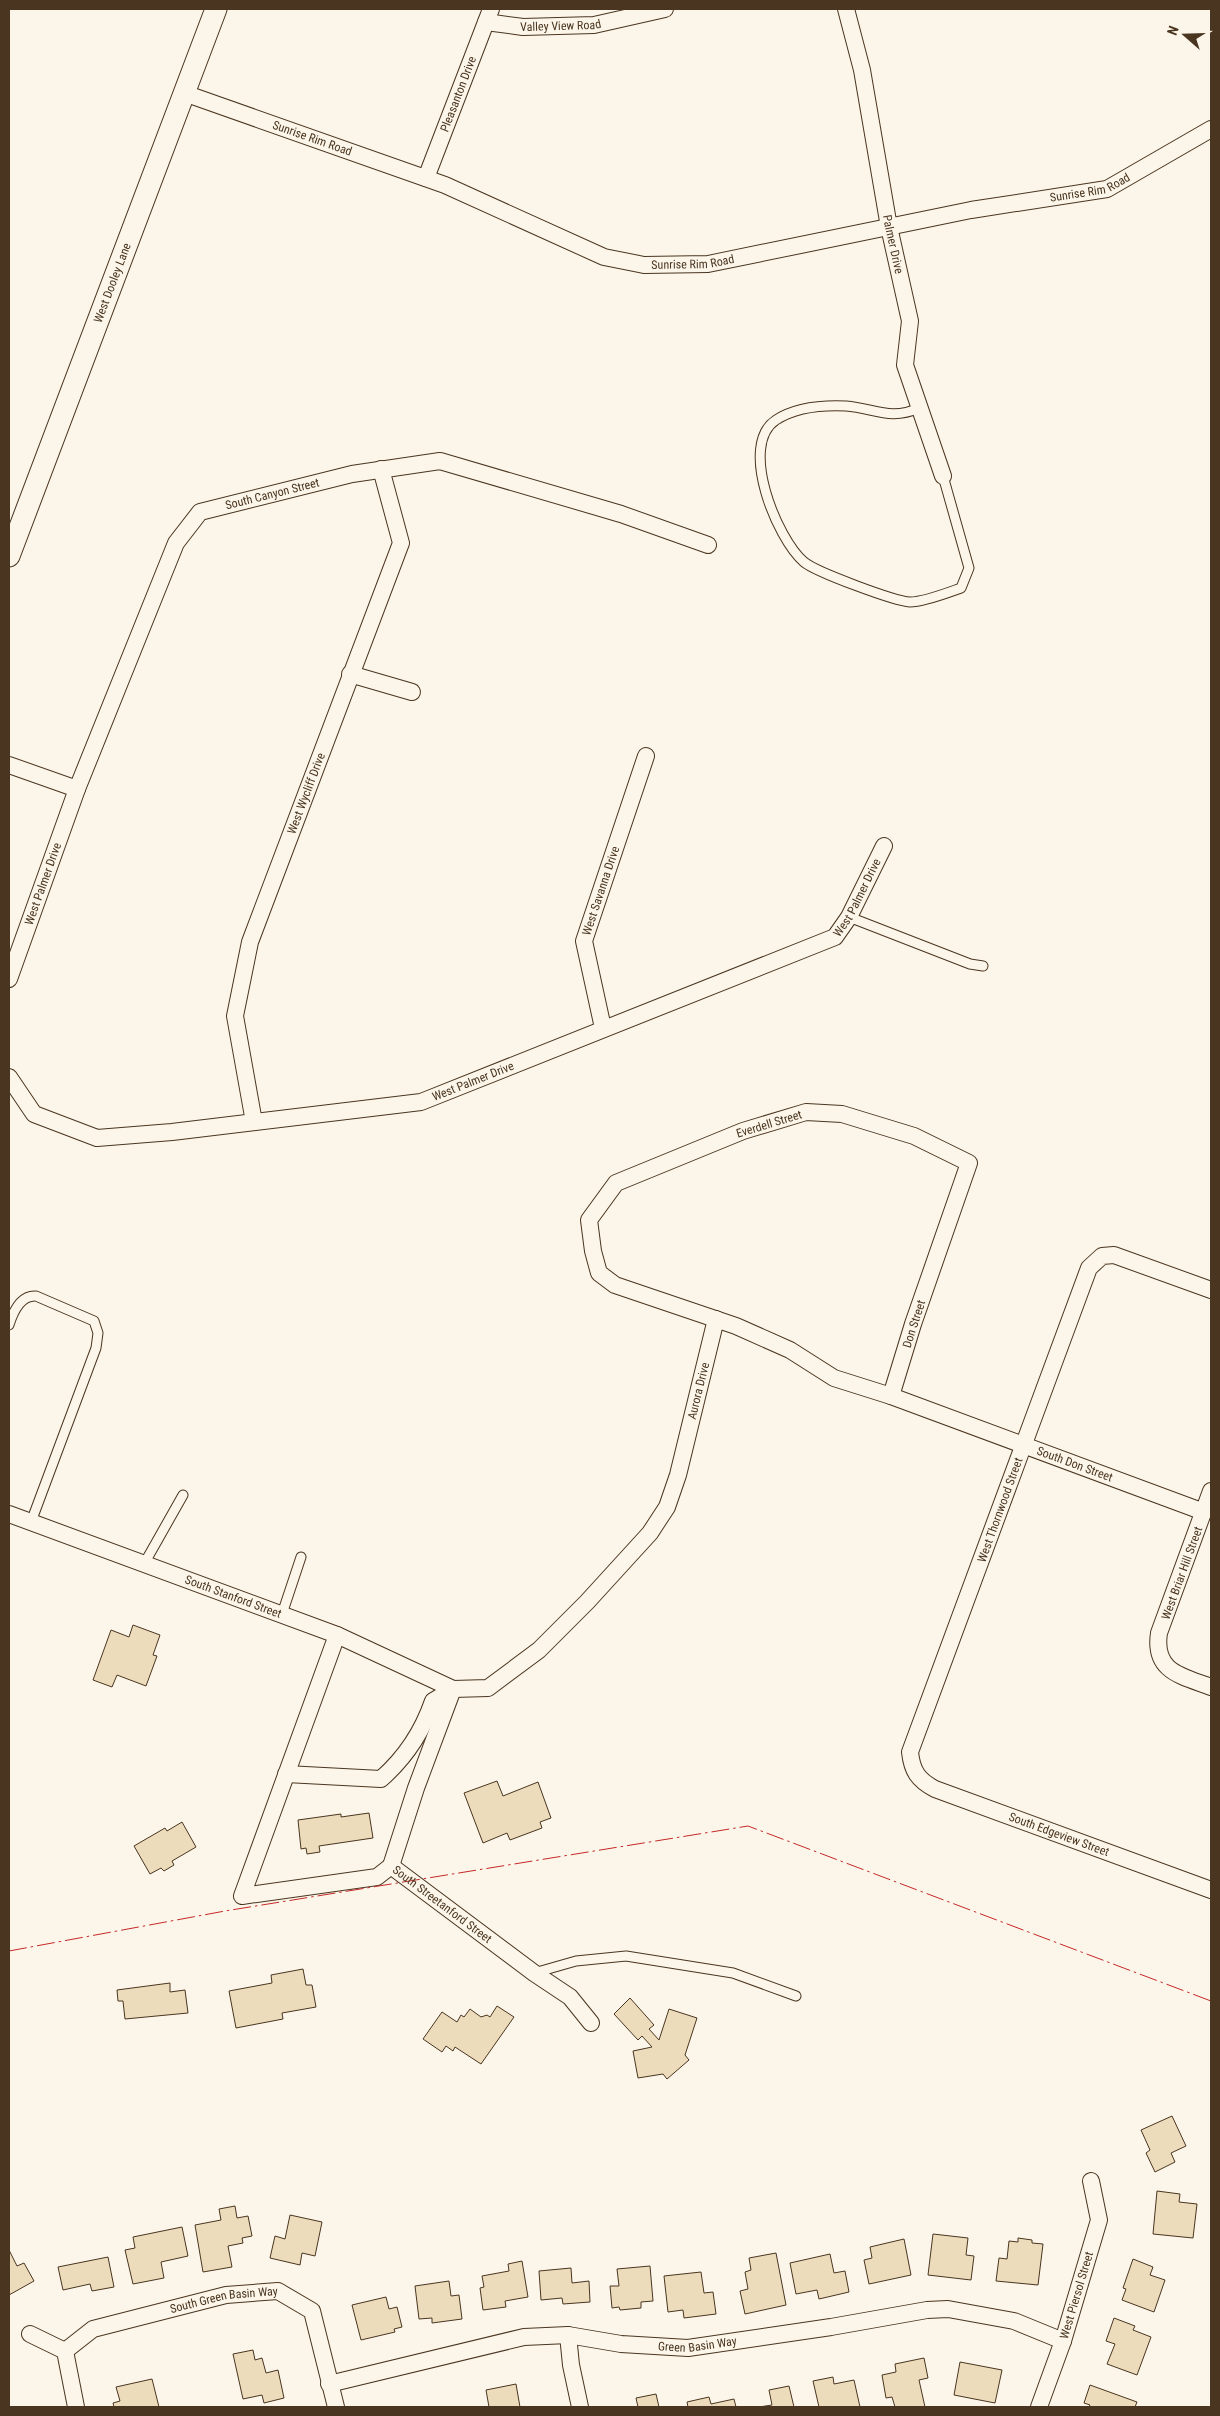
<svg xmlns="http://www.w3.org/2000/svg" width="1220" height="2416" viewBox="0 0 1220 2416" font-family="'Roboto Condensed',sans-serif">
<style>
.building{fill:#ecdcbc;stroke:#4a3520}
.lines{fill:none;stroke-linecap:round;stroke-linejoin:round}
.service-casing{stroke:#4a3520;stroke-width:11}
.minor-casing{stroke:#4a3520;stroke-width:18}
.tertiary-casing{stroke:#4a3520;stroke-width:23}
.service{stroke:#fbf6e9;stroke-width:9}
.minor{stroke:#fbf6e9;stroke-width:16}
.tertiary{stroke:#fbf6e9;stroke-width:21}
.power{stroke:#c62828;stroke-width:1;stroke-dasharray:18 4 2.5 4;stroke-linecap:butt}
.labels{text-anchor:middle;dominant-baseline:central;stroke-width:4;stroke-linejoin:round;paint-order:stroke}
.street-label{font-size:12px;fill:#4a3520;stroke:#fbf6e9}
</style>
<rect width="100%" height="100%" fill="#fbf6e9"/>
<path class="building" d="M133 1625 160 1635 153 1655 157 1656 146 1686 117 1675 112 1687 93 1680 111 1630 129 1637Z
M497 1781 503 1796 538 1782 551 1818 540 1822 542 1828 510 1840 507 1833 483 1843 464 1793Z
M369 1813 373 1838 319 1846 320 1852 307 1854 306 1848 301 1849 298 1820 341 1814V1817Z
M182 1822 196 1847 172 1861 174 1865 164 1871 161 1868 150 1874 134 1846 165 1828 167 1831Z
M303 1969 306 1985H312L316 2007 282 2013 283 2019 236 2028 229 1991 272 1983 271 1975Z
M170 1983V1992L185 1990 188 2013 125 2019 123 2001H118L117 1990Z
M630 1998 654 2025 649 2029 659 2040 669 2009 697 2018 685 2055 689 2060 667 2079 663 2074 638 2078 633 2051 652 2047 642 2036 638 2040 614 2014Z
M497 2006 514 2017 481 2064 455 2047 453 2051 446 2046 442 2052 423 2039 442 2012 457 2022 461 2015 464 2017 470 2009 481 2017 487 2015 490 2017Z
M1172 2116 1186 2146 1171 2153 1175 2162 1155 2172 1146 2153 1150 2150 1141 2130Z
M1157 2191 1180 2194 1179 2202 1197 2204 1193 2238 1153 2234Z
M235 2206 237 2218 248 2216 252 2236 242 2238 243 2243 228 2246 232 2267 203 2272 195 2225 221 2220 219 2209Z
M290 2215 322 2222 315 2256 302 2253 300 2265 270 2258 275 2236 285 2239Z
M182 2227 188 2256 161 2262 164 2278 133 2284 125 2250 135 2248 133 2237Z
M933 2234 968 2238 966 2255 974 2256 971 2280 928 2275Z
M1018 2238 1032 2240V2243L1043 2244 1038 2285 996 2281 999 2258 1007 2259 1009 2241 1018 2242Z
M904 2239 911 2275 869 2284 864 2260 872 2258 870 2247Z
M9 2250 17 2266 24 2263 34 2281 9 2295Z
M776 2253 786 2305 745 2314 740 2291 748 2289 745 2272 751 2270 749 2258Z
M830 2254 834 2273 845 2271 849 2292 819 2299 817 2290 796 2294 790 2263Z
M108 2257 114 2287 92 2291 90 2284 63 2290 58 2267Z
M1133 2259 1153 2267 1150 2275 1165 2280 1154 2312 1122 2300 1126 2289 1123 2288Z
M522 2261 528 2297 505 2301 506 2307 483 2310 480 2288 484 2287 482 2276 509 2271 508 2264Z
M650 2266 653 2301 641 2302V2308L620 2310 619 2307 612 2308 610 2286H619L617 2269Z
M571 2268 572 2283 589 2281 590 2302 563 2304 562 2298 541 2300 539 2271Z
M701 2272 704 2293 713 2292 716 2314 684 2318 683 2310 668 2312 664 2276Z
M449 2281 451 2296 459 2295 462 2319 432 2323V2318L419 2319 415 2286Z
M386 2297 389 2309 397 2307 402 2327 394 2329 395 2332 361 2340 352 2305Z
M1114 2318 1135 2326 1133 2330 1151 2337 1137 2375 1107 2364 1115 2344 1106 2341Z
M253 2350 255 2360 262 2358 266 2373 278 2370 284 2398 264 2403 262 2395 243 2399 233 2354Z
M924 2358 928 2378 919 2380 925 2407H895L892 2397 886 2398 882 2375 896 2372 895 2364Z
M960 2362 1002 2370 995 2403 954 2395Z
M833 2377 834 2384 854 2380 860 2407H819L813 2381Z
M152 2379 159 2407H114L113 2403 120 2401 116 2387Z
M516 2384 520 2407H489L486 2390Z
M1090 2385 1137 2402 1135 2407H1089L1090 2405 1084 2403Z
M789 2386 794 2407H759L772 2405 769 2390Z
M656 2394 659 2407H638L636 2398Z
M709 2397 711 2404 734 2399 736 2407H688L687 2402Z"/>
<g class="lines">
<defs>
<path id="service" d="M919 408C890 421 874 408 846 406 823 405 796 407 776 420 738 445 777 539 804 562 816 572 894 601 910 602 924 602 947 593 961 588L969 568 943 476
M849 917 970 964 983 966
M9 1325C13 1312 21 1295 36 1296L94 1321 98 1333 96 1348 31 1522
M144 1564 183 1495
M282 1614 301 1557
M534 1973 576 1961 626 1956 733 1973 796 1996"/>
<g id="minor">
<path id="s1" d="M846 9 862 70 889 227 910 321 905 365 943 476"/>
<path id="s2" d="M486 22 523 27 594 25 665 9"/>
<path id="s3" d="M184 93 445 185 604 257 644 265 708 264 971 210 1107 189 1211 129"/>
<path id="s4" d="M426 178 491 9"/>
<path d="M350 674 412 692"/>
<path id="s5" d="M9 765 77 789 176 543 200 512 352 474 440 461 621 514 708 545"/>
<path id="s6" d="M9 979 77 789"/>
<path id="s7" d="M603 1028 584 941 646 756"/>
<path id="s8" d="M9 1077 34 1114 97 1138 172 1132 421 1102 835 937 849 917 884 846"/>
<path d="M806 1112 842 1114 914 1136 969 1163 913 1324 891 1396 834 1378 790 1350 736 1326 615 1285 599 1273 593 1251 589 1220 616 1183 743 1131Z"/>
<path id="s9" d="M254 1122 235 1016 250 942 401 543 381 469"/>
<path id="s10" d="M1211 1290 1114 1255 1102 1256 1089 1268 910 1752C912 1771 918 1780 935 1789L1211 1890"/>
<path id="s11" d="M891 1396 1204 1512"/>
<path d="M1211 1491 1159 1633C1153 1672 1182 1676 1211 1687"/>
<path id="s12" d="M9 1514 337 1635 453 1689 488 1688 539 1650 587 1602 650 1533 667 1507 678 1475 716 1319"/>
<path d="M337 1635 242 1896 377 1877 391 1866"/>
<path d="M286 1774 381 1779C406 1757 422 1733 433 1701L453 1689"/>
<path id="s13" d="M391 1866 534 1973 570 1997 591 2023"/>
<path d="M391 1866 416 1788 453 1689"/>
<path d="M30 2334 65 2351 76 2407"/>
<path d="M568 2335 571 2365 580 2407"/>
<path id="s14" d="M65 2351 93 2329 226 2295 278 2291 312 2311 336 2407"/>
<path id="s15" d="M329 2384 524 2337 568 2335 621 2344 688 2348 831 2327 927 2310 948 2309 1014 2321 1063 2341"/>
<path id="s16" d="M1039 2407 1063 2341 1099 2220 1091 2181"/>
</g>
<g id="tertiary">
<path id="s17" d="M9 556 216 9"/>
</g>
</defs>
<use href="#service" class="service-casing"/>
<use href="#minor" class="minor-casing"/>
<use href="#tertiary" class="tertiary-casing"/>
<use href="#service" class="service"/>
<use href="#minor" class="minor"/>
<use href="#tertiary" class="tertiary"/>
<path class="power" d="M9 1951 225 1911 748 1826 1211 2001"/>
</g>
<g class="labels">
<g class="street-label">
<text stroke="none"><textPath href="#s2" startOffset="75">Valley View Road</textPath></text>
<text stroke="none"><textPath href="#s4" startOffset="90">Pleasanton Drive</textPath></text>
<text stroke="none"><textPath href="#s3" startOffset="136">Sunrise Rim Road</textPath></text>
<text stroke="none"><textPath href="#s3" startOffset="946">Sunrise Rim Road</textPath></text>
<text stroke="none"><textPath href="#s1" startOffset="240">Palmer Drive</textPath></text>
<text stroke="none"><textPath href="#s3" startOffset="541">Sunrise Rim Road</textPath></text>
<text stroke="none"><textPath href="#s17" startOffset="292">West Dooley Lane</textPath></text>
<text stroke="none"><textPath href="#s5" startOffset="451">South Canyon Street</textPath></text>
<text stroke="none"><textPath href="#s9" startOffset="342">West Wycliff Drive</textPath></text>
<text stroke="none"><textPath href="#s6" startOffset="101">West Palmer Drive</textPath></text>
<text stroke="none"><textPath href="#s7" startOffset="142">West Savanna Drive</textPath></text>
<text stroke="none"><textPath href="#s8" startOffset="929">West Palmer Drive</textPath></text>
<text stroke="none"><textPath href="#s8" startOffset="494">West Palmer Drive</textPath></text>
<text transform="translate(769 1124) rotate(-17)">Everdell Street</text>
<text transform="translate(914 1324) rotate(-72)">Don Street</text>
<text stroke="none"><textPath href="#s12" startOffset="889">Aurora Drive</textPath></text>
<text stroke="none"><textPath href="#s11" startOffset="196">South Don Street</textPath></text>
<text transform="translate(1000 1510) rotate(-70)">West Thornwood Street</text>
<text transform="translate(1182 1573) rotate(-70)">West Briar Hill Street</text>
<text stroke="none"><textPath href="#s12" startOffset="239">South Stanford Street</textPath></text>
<text stroke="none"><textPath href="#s10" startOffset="828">South Edgeview Street</textPath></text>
<text stroke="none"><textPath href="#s13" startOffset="64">South Streetanford Street</textPath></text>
<text stroke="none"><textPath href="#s16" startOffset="118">West Piersol Street</textPath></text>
<text stroke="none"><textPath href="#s14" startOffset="170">South Green Basin Way</textPath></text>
<text stroke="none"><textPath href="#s15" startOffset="375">Green Basin Way</textPath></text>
</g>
</g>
<rect width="1220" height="2416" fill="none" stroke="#4a3520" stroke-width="20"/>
<g transform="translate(1185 35) rotate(290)" stroke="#fbf6e9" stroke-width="4" paint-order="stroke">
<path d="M0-4L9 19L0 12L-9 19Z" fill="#4a3520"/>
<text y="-8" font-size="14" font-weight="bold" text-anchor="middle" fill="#4a3520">N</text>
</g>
</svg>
